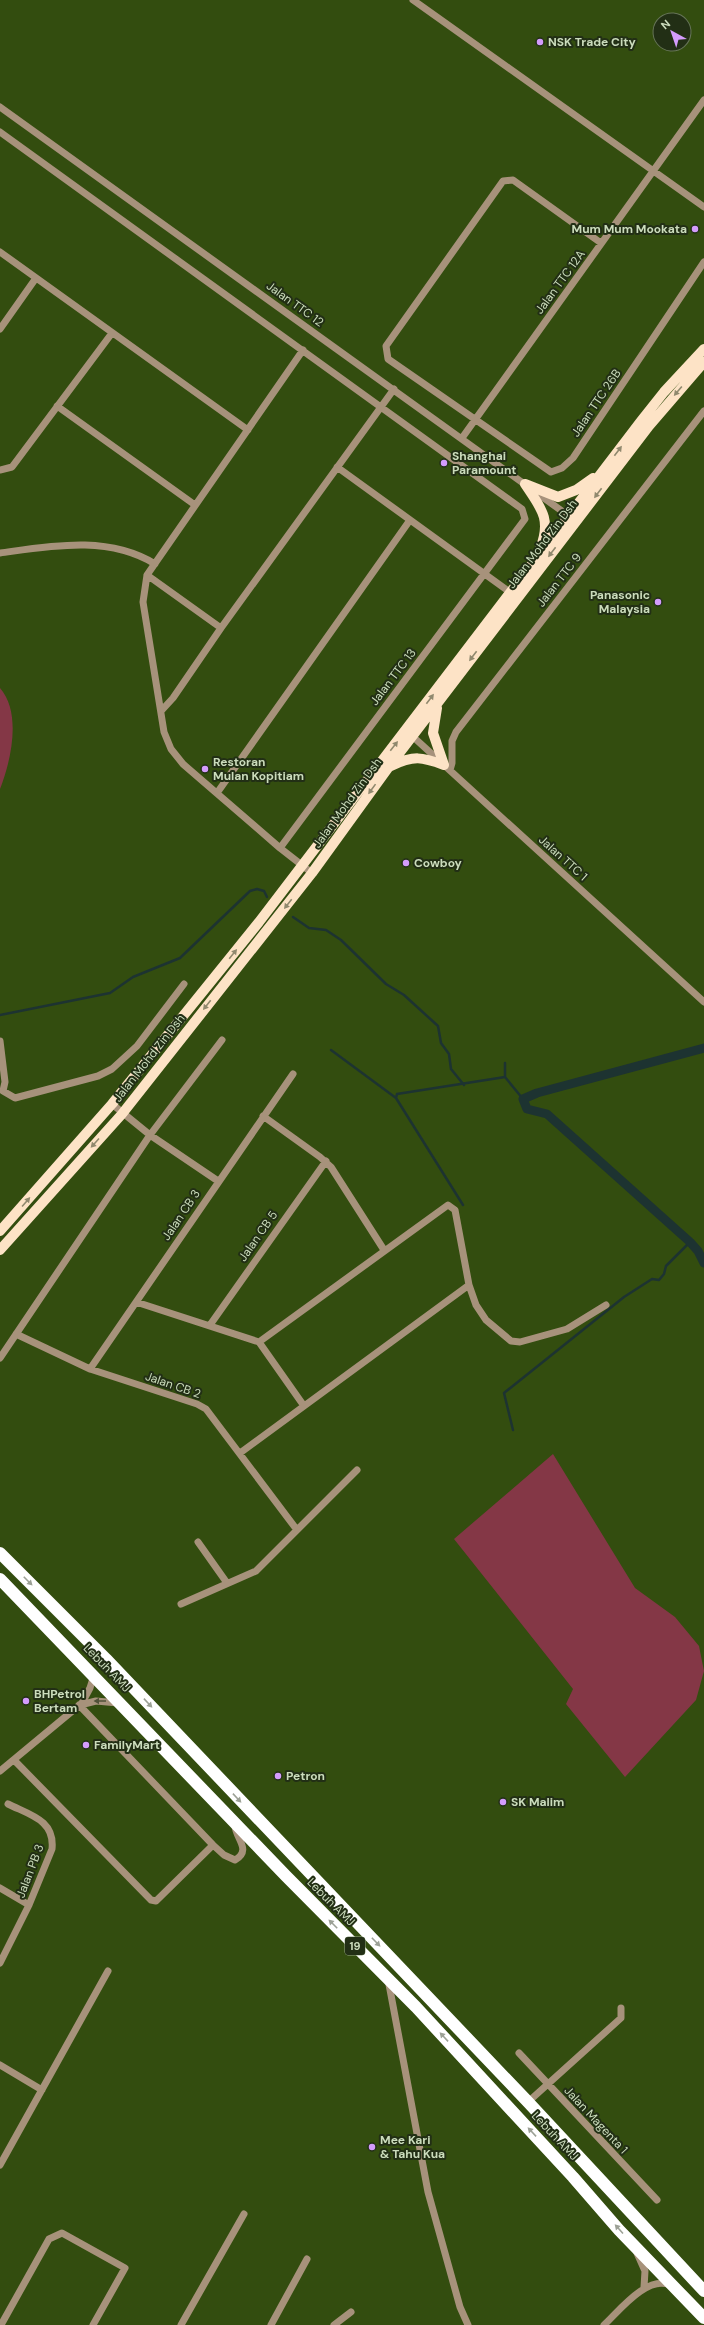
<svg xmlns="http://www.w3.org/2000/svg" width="704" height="2325" viewBox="0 0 704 2325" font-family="'DM Sans',sans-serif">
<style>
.green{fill:#843746}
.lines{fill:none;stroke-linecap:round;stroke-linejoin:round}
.stream{stroke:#1d3331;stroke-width:2.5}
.canal{stroke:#1d3331;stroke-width:9}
.minor{stroke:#a7927b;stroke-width:7}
.major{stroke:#fde3c6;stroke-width:10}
.highway{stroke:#fff;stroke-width:12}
.oneway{fill:#90896e}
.oneway2{fill:#9ca196}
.oneway3{fill:#515239}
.poi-dot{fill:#d49cfc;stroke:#222f15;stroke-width:1.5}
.labels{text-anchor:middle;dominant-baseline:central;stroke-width:4;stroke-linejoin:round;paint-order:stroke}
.shield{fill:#222f15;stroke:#98a88a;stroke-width:1}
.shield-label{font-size:11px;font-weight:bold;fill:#cbdcbc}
.poi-label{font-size:12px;font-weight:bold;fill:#cbdcbc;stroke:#222f15;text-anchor:start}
.street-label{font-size:12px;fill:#cbdcbc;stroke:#222f15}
</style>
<rect width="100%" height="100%" fill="#334d0f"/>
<path class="green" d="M0 688C22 713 11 761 0 789Z
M553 1454 635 1588 675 1617 699 1646 704 1671 696 1700 625 1777 566 1704 573 1689 454 1539Z"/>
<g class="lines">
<path class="stream" d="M293 917 309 928 326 930 341 940 386 984 404 995 438 1026 441 1043 449 1054 451 1069 464 1085
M0 1015 110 993 133 977 180 958 250 891 257 889 264 891 267 897
M331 1050 396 1098
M505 1077V1063
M463 1205 396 1098 397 1094 505 1077 523 1099
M513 1430 504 1393 624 1297 652 1279 659 1280 664 1274 666 1266 690 1242"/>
<path class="canal" d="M704 1048 537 1093 523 1099 527 1109 547 1114 690 1242 698 1251 704 1263"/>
<path class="minor" d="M413 0 704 207
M0 107 573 519
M0 132 522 509 525 519 280 848
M601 243 513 180 503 181 386 346 388 359 551 472 562 468 573 458 704 262
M0 252 248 430
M0 329 36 278
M303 350 147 575 143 602 164 732 171 749 183 764 280 848 312 873
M57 406 195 505
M462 438 704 100
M337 467 511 593
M0 470 12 467 112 333
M0 553C51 546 108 535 155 564
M147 575 221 628
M162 710 173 698 221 628 394 389
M410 734 704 1002
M450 770 452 763V741L456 732 704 411
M217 793 410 520
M0 1041 5 1082 3 1091 15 1098 98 1076 112 1069 137 1046 184 984
M112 1104 150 1135 218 1181
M263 1116 320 1157 331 1167 384 1250
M136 1302 259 1342 304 1406
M210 1325 326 1161
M16 1334 90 1369 197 1404 206 1409 297 1530
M259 1342 448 1205 455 1210 469 1285 476 1305 486 1320 511 1341 520 1342 567 1329 606 1305
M0 1358 150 1135 222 1040
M90 1369 293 1074
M240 1453 469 1285
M198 1542 227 1583
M181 1604 256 1571 357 1470
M79 1705 213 1845 224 1855 235 1860C252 1850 236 1839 235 1826
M80 1705 96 1701 118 1703
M14 1760 151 1900 156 1901 213 1845
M0 1771 82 1703 90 1688 94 1675
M0 1888 29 1905
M0 1963 29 1905 52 1849C55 1820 30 1815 8 1804
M388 1979 428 2192 460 2307 468 2325
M519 2053 657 2200
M0 2065 42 2090
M528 2102 621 2018V2008
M0 2165 108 1971
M637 2253 645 2271 644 2287
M1 2325 49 2239 62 2233 125 2268 93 2325
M181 2325 244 2214
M271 2325 307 2259
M334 2325 351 2312
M604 2325C619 2311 647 2275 670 2285"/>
<path class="major" d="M525 484 558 497 576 490 593 478
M525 484C541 508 552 519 540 549
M437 708 433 733 444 765
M391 766C414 755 422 757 444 765
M0 1231 112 1104 259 922 641 421 664 392 704 349
M0 1250 122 1114 312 873 388 768 649 426 704 362"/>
<path class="highway" d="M0 1553 106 1659 528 2102 704 2291
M0 1579 286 1876 416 2007 573 2177 619 2230 704 2318"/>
</g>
<defs><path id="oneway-solid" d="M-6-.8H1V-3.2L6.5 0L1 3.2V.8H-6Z"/></defs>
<g class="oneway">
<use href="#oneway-solid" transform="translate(678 391) rotate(130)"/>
<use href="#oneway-solid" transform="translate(618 451) rotate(-53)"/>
<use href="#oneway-solid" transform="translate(598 493) rotate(127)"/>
<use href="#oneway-solid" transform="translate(552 552) rotate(127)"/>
<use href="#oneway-solid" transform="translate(473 656) rotate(127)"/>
<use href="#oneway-solid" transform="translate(430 699) rotate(-53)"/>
<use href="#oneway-solid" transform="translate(394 746) rotate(-52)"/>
<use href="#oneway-solid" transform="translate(372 789) rotate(126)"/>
<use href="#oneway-solid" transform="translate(288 904) rotate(128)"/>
<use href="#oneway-solid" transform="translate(233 954) rotate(-51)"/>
<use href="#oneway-solid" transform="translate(207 1005) rotate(128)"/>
<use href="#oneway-solid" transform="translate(95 1143) rotate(132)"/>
<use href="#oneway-solid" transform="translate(26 1202) rotate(-49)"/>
</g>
<g class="oneway2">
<use href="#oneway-solid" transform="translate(28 1581) rotate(45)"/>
<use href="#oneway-solid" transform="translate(148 1703) rotate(47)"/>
<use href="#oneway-solid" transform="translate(237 1798) rotate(47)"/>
<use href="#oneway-solid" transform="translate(333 1924) rotate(-135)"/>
<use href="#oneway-solid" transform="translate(376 1942) rotate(46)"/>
<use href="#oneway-solid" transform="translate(444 2037) rotate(-133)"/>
<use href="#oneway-solid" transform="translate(532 2132) rotate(-133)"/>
<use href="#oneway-solid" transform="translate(619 2229) rotate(-132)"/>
</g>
<use class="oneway3" href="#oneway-solid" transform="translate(100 1701) rotate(180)"/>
<g class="poi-dot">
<circle cx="540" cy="42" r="4"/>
<circle cx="695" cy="229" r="4"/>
<circle cx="444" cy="463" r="4"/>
<circle cx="658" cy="602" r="4"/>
<circle cx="205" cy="769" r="4"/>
<circle cx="406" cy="863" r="4"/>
<circle cx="26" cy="1701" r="4"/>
<circle cx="86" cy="1745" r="4"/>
<circle cx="278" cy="1776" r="4"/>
<circle cx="503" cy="1802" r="4"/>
<circle cx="372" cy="2147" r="4"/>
</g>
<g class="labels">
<rect class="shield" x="345" y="1937" width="20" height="18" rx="3"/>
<g class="shield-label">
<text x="355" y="1946">19</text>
</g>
<g class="poi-label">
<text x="548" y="42">NSK Trade City</text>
<text x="687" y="229" text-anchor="end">Mum Mum Mookata</text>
<text x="452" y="456">Shanghai<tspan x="452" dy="14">Paramount</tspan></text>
<text x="650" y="595" text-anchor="end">Panasonic<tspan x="650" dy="14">Malaysia</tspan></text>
<text x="213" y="762">Restoran<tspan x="213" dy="14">Mulan Kopitiam</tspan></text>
<text x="414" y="863">Cowboy</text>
<text x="34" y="1694">BHPetrol<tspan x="34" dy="14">Bertam</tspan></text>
<text x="94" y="1745">FamilyMart</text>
<text x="286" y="1776">Petron</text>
<text x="511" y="1802">SK Malim</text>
<text x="380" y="2140">Mee Kari<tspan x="380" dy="14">&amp; Tahu Kua</tspan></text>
</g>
<g class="street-label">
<text transform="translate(560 282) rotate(-54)">Jalan TTC 12A</text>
<text transform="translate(295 304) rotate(36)">Jalan TTC 12</text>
<text transform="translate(596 403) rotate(-56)">Jalan TTC 26B</text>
<text transform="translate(542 544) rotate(-53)">Jalan Mohd Zin Dsh</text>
<text transform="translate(559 580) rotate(-52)">Jalan TTC 9</text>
<text transform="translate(393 677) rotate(-53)">Jalan TTC 13</text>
<text transform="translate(347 803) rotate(-54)">Jalan Mohd Zin Dsh</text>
<text transform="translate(563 858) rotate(42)">Jalan TTC 1</text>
<text transform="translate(149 1058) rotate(-52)">Jalan Mohd Zin Dsh</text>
<text transform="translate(181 1215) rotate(-56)">Jalan CB 3</text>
<text transform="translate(258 1236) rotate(-55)">Jalan CB 5</text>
<text transform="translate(173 1385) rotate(19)">Jalan CB 2</text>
<text transform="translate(107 1668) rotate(46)">Lebuh AMJ</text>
<text transform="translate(30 1871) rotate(-69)">Jalan PB 3</text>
<text transform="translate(331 1902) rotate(45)">Lebuh AMJ</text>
<text transform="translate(596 2120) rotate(47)">Jalan Magenta 1</text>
<text transform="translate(555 2136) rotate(47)">Lebuh AMJ</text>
</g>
</g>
<g transform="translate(672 32) rotate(320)"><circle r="19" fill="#222f15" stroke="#667458"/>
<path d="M0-3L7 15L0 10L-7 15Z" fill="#d49cfc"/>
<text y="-6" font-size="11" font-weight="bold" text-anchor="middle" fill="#cbdcbc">N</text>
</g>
</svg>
